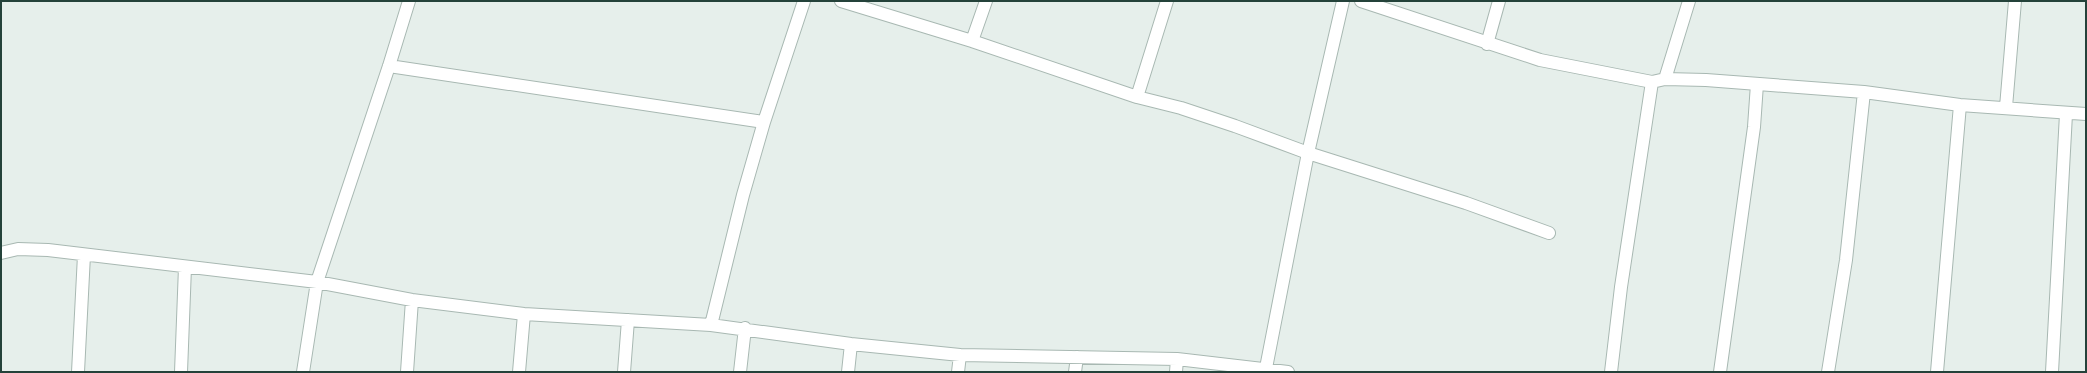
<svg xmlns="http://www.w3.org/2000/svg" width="2087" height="373" viewBox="0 0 2087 373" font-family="'DM Sans',sans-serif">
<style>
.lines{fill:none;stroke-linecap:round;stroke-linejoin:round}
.street-casing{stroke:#a8b8b2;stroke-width:14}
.street{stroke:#fff;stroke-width:12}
</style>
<rect width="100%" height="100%" fill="#e6efeb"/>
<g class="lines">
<defs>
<path id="street" d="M841 1 972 41 1137 97 1181 108 1235 126 1308 153 1466 203 1549 233
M1361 1 1540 60 1652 82 1665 79 1706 80 1864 92 1960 105 2086 114
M972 41 986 1
M1487 44 1499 1
M389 66 764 122
M1665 79 1689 1
M1137 97 1167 1
M2006 107 2015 1
M1 253 18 249 48 250 317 282 412 300 524 314 711 325 851 344 960 355 1177 359 1288 372
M711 325 743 195 764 122 804 1
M1266 368 1308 153 1343 1
M78 372 84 255
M181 372 185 267
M303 372 317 282 389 66 409 1
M407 372 412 300
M519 372 524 314
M624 372 628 320
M740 372 745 328
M848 372 851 344
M958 372 960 355
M1075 372 1077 357
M1176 372 1177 359
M1611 372 1621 287 1652 82
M1720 372 1754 127 1757 84
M1828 372 1846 260 1864 92
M1937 372 1960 105
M2052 372 2066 114"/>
</defs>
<use href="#street" class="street-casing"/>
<use href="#street" class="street"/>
</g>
<rect width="2087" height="373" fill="none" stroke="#24423a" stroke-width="4"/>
</svg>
